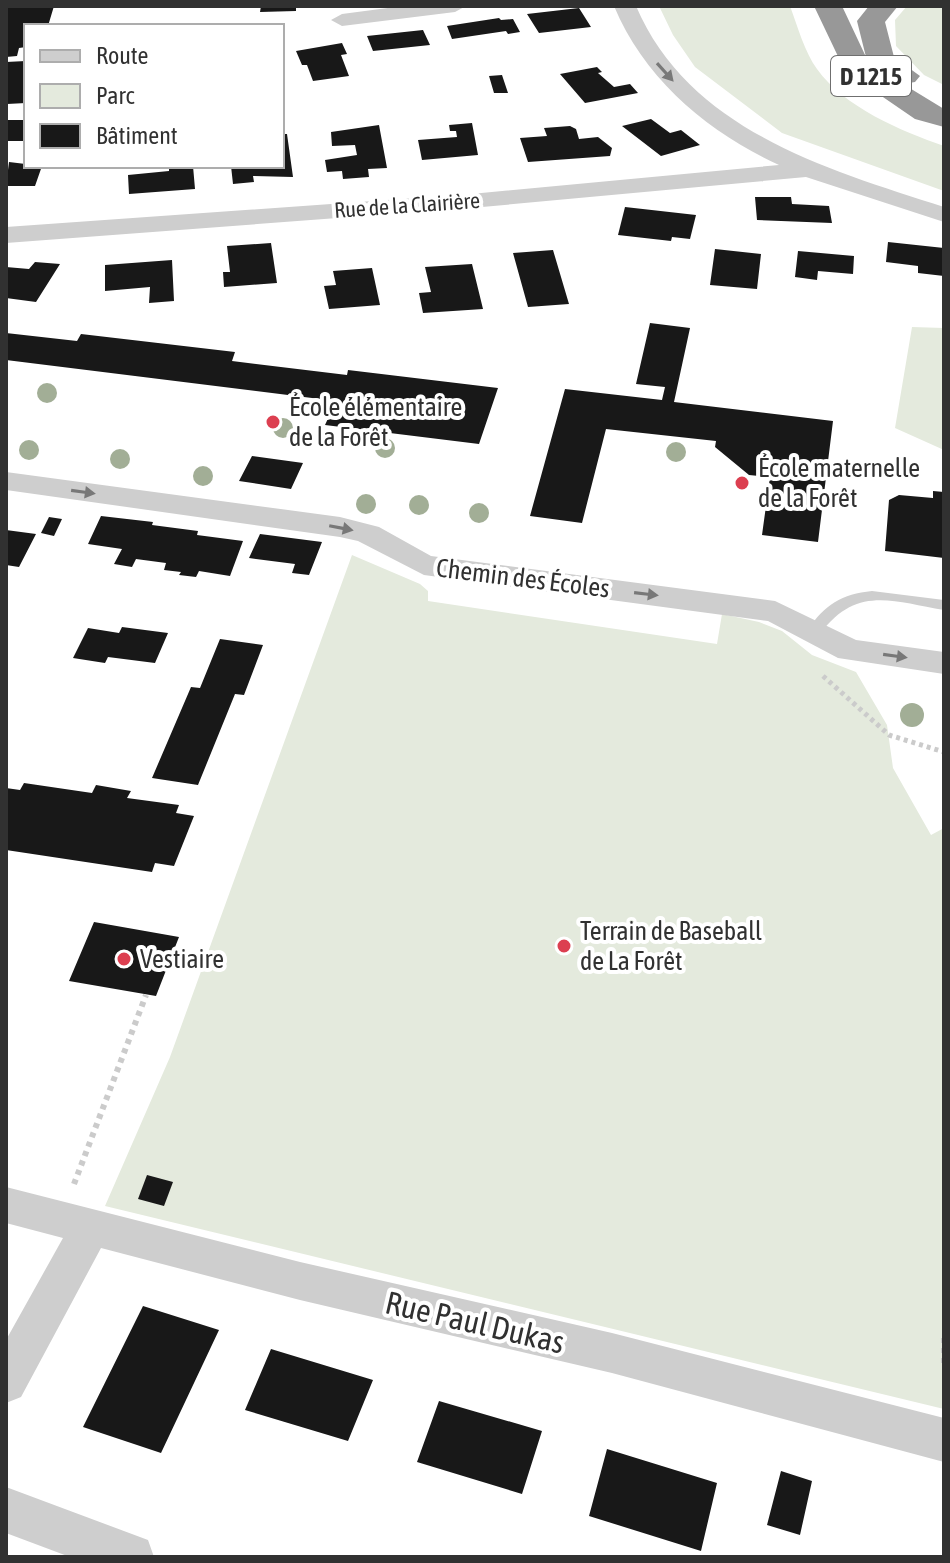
<svg xmlns="http://www.w3.org/2000/svg" width="950" height="1563" viewBox="0 0 950 1563" font-family="'Asap Condensed',sans-serif">
<style>
.green{fill:#e4eadd}
.building{fill:#181818}
.lines{fill:none;stroke-linecap:round;stroke-linejoin:round}
.path-far1{stroke:#cbcbcb;stroke-width:5;stroke-dasharray:4 4;stroke-linecap:butt}
.path{stroke:#cbcbcb;stroke-width:6;stroke-dasharray:5 5;stroke-linecap:butt}
.service{fill:#cecece;fill-rule:evenodd}
.minor{fill:#cecece;fill-rule:evenodd}
.motorway{fill:#989898;fill-rule:evenodd}
.tree{fill:#a2ae96}
.oneway{fill:#787878}
.poi-dot{fill:#dc3f50;stroke:#fff;stroke-width:3}
.labels{text-anchor:middle;dominant-baseline:central;stroke-width:8;stroke-linejoin:round;paint-order:stroke}
.far-street-label{font-size:22px;fill:#313131;stroke:#fff}
.shield{fill:#fff;stroke:#6f6f6f;stroke-width:2}
.shield-label{font-size:24px;font-weight:bold;fill:#313131}
.poi-label{font-size:26px;fill:#313131;stroke:#fff;text-anchor:start}
.street-label{font-size:26px;fill:#313131;stroke:#fff}
.near-street-label{font-size:32px;fill:#313131;stroke:#fff}
</style>
<rect width="100%" height="100%" fill="#fff"/>
<path class="green" d="M659 6H790C797 25 805 53 817 69 844 107 901 131 944 146V191L782 133 695 67 673 35Z
M907 6H944V85L924 75 896 46 895 20Z
M912 327 944 328V450L895 428Z
M352 555 420 584 428 591V601L717 644 722 614 759 622 782 631 812 655 856 672 887 725 893 768 931 835 944 828V1409L105 1206 170 1057Z"/>
<path class="building" d="M6 6H54L48 26H26V47L19 48 17 56 6 57Z
M261 6H296V11L260 12Z
M579 8 591 27 539 33 527 14Z
M499 18 501 20 513 19 520 32 508 34 506 31 452 39 447 26Z
M423 30 430 45 373 51 367 36Z
M342 43 347 54 341 55 349 76 313 81 307 65H302L296 51Z
M26 61V103L7 104 6 62Z
M597 67 602 72 598 73 614 87 630 84 638 93 585 103 560 74Z
M502 75 508 93H494L489 76Z
M651 119 670 133 681 130 700 145 661 156 622 126Z
M6 120H26V141H6Z
M472 123 478 155 422 160 418 140 457 137 456 131H450L449 125Z
M379 125 387 168 368 169 369 177 343 179 342 171 327 172 325 160 357 155 355 145 332 146 331 132Z
M570 126 576 129 579 139 598 137 612 148 610 156 528 162 520 138 547 136 544 128Z
M282 134H287L293 177 253 176 254 182 233 184 231 166H282Z
M9 162 42 166 35 186H6Z
M169 166H193L195 189 129 194 128 175 169 171Z
M755 197H791L792 204 829 206 832 223 757 220Z
M625 207 696 215 690 239 672 237 671 241 618 235Z
M888 242 944 248V276L918 273V266L886 262Z
M271 243 277 283 224 287 223 272H230L227 246Z
M715 249 761 254 757 289 710 285Z
M553 250 569 304 528 307 513 253Z
M798 251 854 256 853 274 818 271 817 280 795 277Z
M172 260 174 301 149 303 150 287 105 291V265Z
M35 262 60 264 36 302 6 298 8 281 6 267 29 269Z
M472 264 483 309 423 313 419 293 431 292 425 267Z
M372 268 380 305 329 309 324 286 336 285 333 271Z
M650 323 690 328 674 402 833 421 818 542 762 535 770 477 749 475 715 447 716 441 606 429 582 523 530 516 565 389 662 400 665 387 636 384Z
M6 333 77 341 81 334 235 352 232 361 347 375 348 370 498 388 479 444 325 425 336 401 6 360Z
M252 456 303 463 291 489 239 481Z
M933 491 944 492V558L885 551 889 500 899 495 933 498Z
M101 516 153 522 152 525 198 531 197 535 243 541 230 576 199 571 196 577 179 575 181 572 164 570 166 563 136 559 132 567 114 564 122 549 88 544Z
M49 517 62 519 54 536 41 533Z
M6 530 36 534 19 567 6 565Z
M260 534 322 542 309 575 292 573 295 564 249 558Z
M122 627 168 633 155 663 108 657 105 663 73 658 88 628 119 633Z
M220 639 263 645 244 695 235 694 198 785 152 778 191 687 200 688Z
M24 783 92 793 96 785 131 791 127 798 179 805 176 813 194 816 174 866 155 863 152 872 6 850V788L20 790Z
M94 922 179 937 156 996 69 981Z
M147 1175 173 1182 164 1206 138 1199Z
M143 1306 219 1330 161 1453 83 1427Z
M271 1349 373 1380 348 1441 245 1410Z
M439 1401 542 1431 522 1494 417 1462Z
M607 1449 717 1483 701 1551 589 1516Z
M781 1471 812 1481 800 1535 767 1525Z"/>
<g class="lines">
<path class="path-far1" d="M823 676 889 735 944 752"/>
<path class="path" d="M74 1184 146 995
M944 1338V1364"/>
<path class="service" d="M872 591 944 600V610C892 601 856 585 820 634H810L808 630C824 605 842 594 872 591Z"/>
<path class="minor" d="M403 6H466L455 12 342 26 331 20 342 14Z
M614 6H636C689 130 826 169 944 207V222L806 177 471 208 6 243V227L471 194 779 165C708 132 645 80 614 6Z
M6 472 340 517 379 527 431 556 775 601 856 640 944 652V674L838 658 768 621 424 575 358 541 340 537 6 490Z
M6 1187 300 1262 612 1333 944 1418V1462L612 1373 300 1300 101 1248 21 1397 6 1403V1340L63 1238 6 1223Z
M6 1487 148 1540 154 1557H70L6 1533Z"/>
<path class="motorway" d="M814 6H842L866 57 857 21 869 6H898L885 22 894 57 920 76 915 82 903 84 944 109V127L915 119 845 71Z"/>
</g>
<g class="tree">
<circle cx="47" cy="393" r="10"/>
<circle cx="283" cy="428" r="10"/>
<circle cx="385" cy="448" r="10"/>
<circle cx="29" cy="450" r="10"/>
<circle cx="676" cy="452" r="10"/>
<circle cx="120" cy="459" r="10"/>
<circle cx="203" cy="476" r="10"/>
<circle cx="366" cy="504" r="10"/>
<circle cx="419" cy="505" r="10"/>
<circle cx="479" cy="513" r="10"/>
<circle cx="912" cy="715" r="12"/>
</g>
<defs><path id="oneway-solid" d="M-6-.8H1V-3.2L6.5 0L1 3.2V.8H-6Z" transform="scale(2)"/></defs>
<g class="oneway">
<use href="#oneway-solid" transform="translate(665 72) rotate(48)"/>
<use href="#oneway-solid" transform="translate(83 492) rotate(8)"/>
<use href="#oneway-solid" transform="translate(341 528) rotate(11)"/>
<use href="#oneway-solid" transform="translate(646 594) rotate(7)"/>
<use href="#oneway-solid" transform="translate(895 656) rotate(8)"/>
</g>
<g class="poi-dot">
<circle cx="273" cy="422" r="8"/>
<circle cx="742" cy="483" r="8"/>
<circle cx="564" cy="946" r="8"/>
<circle cx="124" cy="959" r="8"/>
</g>
<g class="labels">
<g class="far-street-label">
<text transform="translate(407 205) rotate(-4)">Rue de la Clairière</text>
</g>
<rect class="shield" x="831" y="56" width="80" height="40" rx="6"/>
<g class="shield-label">
<text x="871" y="76">D 1215</text>
</g>
<g class="poi-label">
<text x="289" y="407">École élémentaire<tspan x="289" dy="30">de la Forêt</tspan></text>
<text x="758" y="468">École maternelle<tspan x="758" dy="30">de la Forêt</tspan></text>
<text x="580" y="931">Terrain de Baseball<tspan x="580" dy="30">de La Forêt</tspan></text>
<text x="140" y="959">Vestiaire</text>
</g>
<g class="street-label">
<text transform="translate(523 578) rotate(7)">Chemin des Écoles</text>
</g>
<g class="near-street-label">
<text transform="translate(475 1322) rotate(13)">Rue Paul Dukas</text>
</g>
</g>
<rect width="950" height="1563" fill="none" stroke="#313131" stroke-width="16"/>
<rect x="24" y="24" width="260" height="144" fill="#ffffff" stroke="#adadad" stroke-width="2"/>
<rect x="40" y="50" width="40" height="12" fill="#cecece" stroke="#adadad" stroke-width="2"/>
<text x="96" y="64" font-size="24" fill="#313131">Route</text>
<rect x="40" y="84" width="40" height="24" fill="#e4eadd" stroke="#adadad" stroke-width="2"/>
<text x="96" y="104" font-size="24" fill="#313131">Parc</text>
<rect x="40" y="124" width="40" height="24" fill="#181818" stroke="#adadad" stroke-width="2"/>
<text x="96" y="144" font-size="24" fill="#313131">Bâtiment</text>
</svg>
